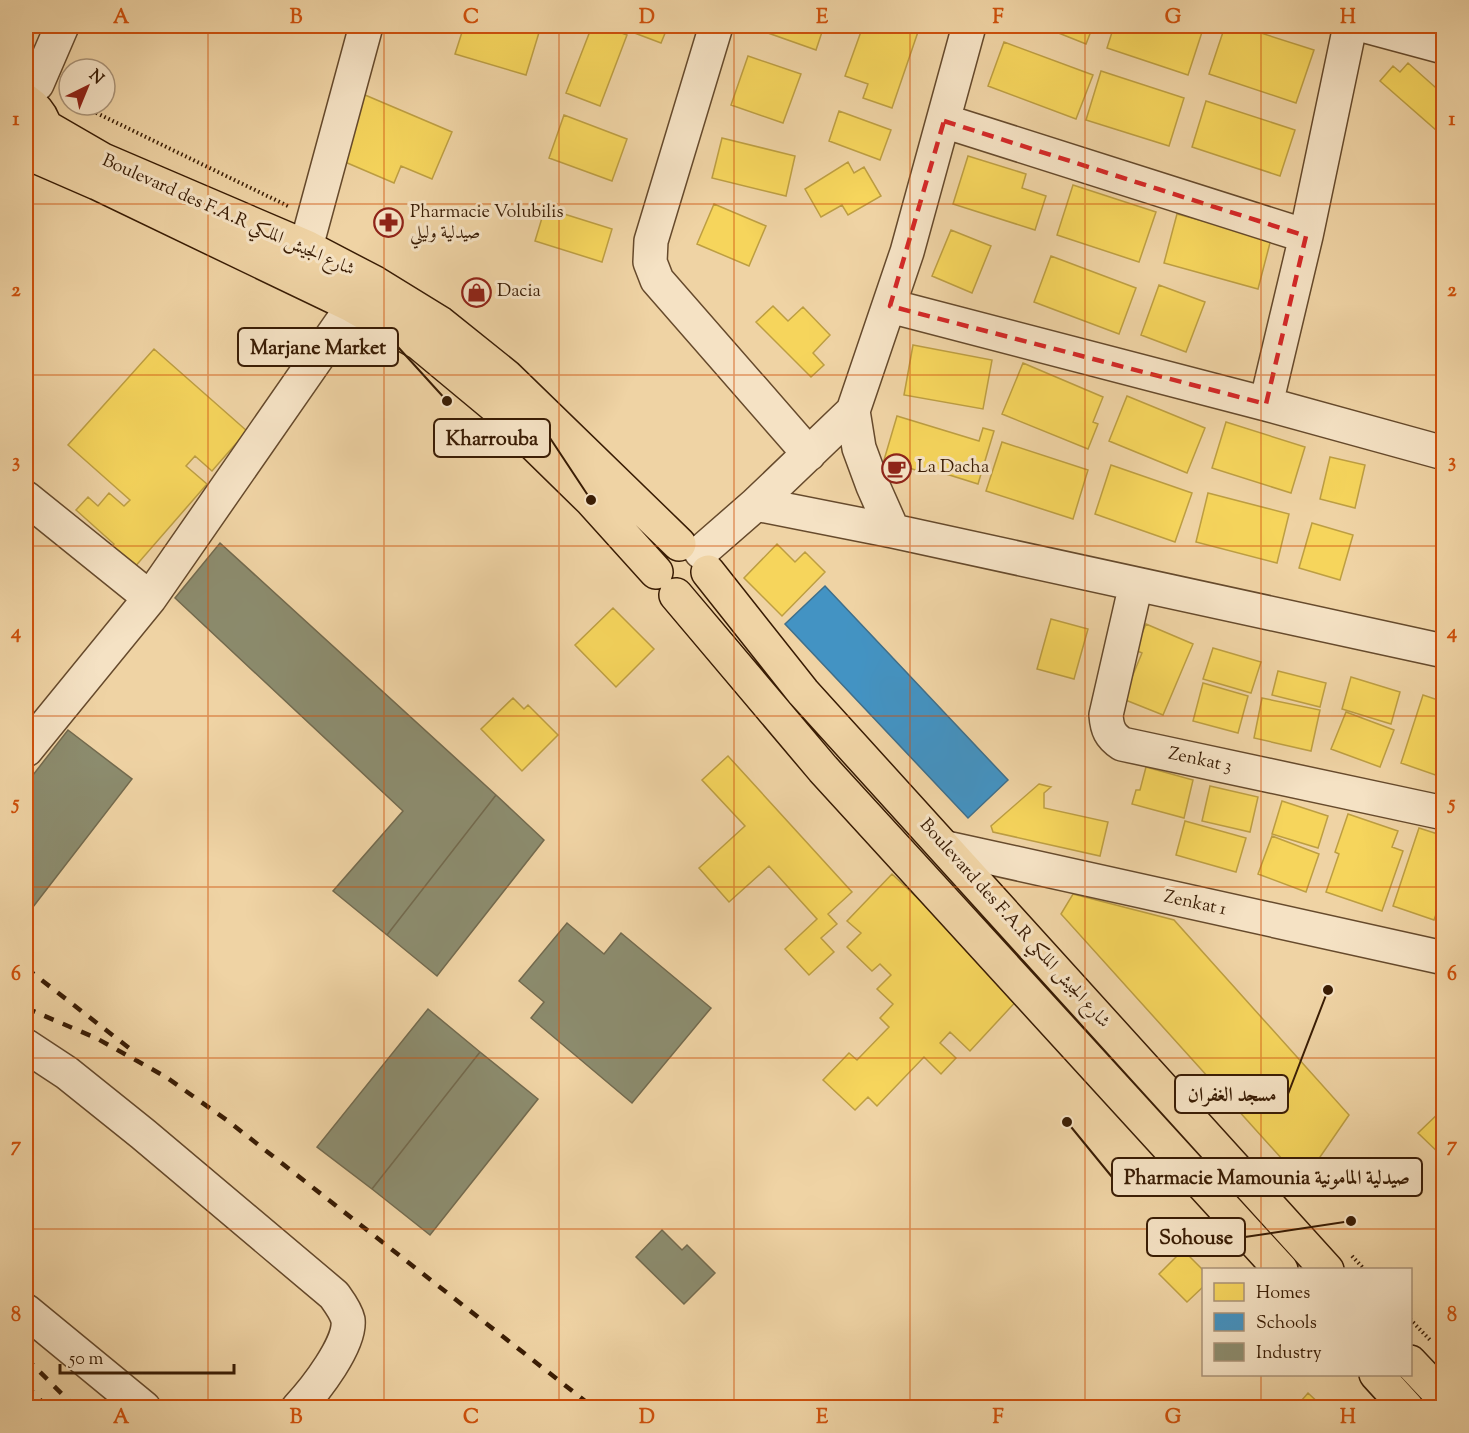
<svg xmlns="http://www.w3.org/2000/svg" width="1469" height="1433" viewBox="0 0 1469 1433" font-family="'Sorts Mill Goudy',Amiri,serif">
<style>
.homes{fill:#f6d55c;stroke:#bd9e42;stroke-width:1.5}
.schools{fill:#4393c3;stroke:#406f8a;stroke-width:1.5}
.industry{fill:#8c8c6e;stroke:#736a4e;stroke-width:1.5}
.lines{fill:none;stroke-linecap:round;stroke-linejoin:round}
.minor-casing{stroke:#664a2c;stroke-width:36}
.major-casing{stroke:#391c04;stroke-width:36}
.path{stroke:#391c04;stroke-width:4;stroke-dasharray:1.5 3;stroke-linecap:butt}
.minor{stroke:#f5e2c4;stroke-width:33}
.major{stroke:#efd3a4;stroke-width:33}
.rail{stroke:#391c04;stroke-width:4.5;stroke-dasharray:10 10;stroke-linecap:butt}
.marked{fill:none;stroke:#d62828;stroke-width:4.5;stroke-dasharray:12 8;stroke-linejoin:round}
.grid{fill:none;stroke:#ce500b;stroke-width:1.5;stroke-opacity:0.55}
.labels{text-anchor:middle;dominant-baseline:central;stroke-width:6;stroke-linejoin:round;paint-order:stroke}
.poi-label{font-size:18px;fill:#391c04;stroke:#f5e2c4;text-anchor:start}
.street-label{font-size:18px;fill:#391c04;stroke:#f5e2c4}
.leader{fill:none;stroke:#391c04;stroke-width:2}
.callout-dot{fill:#391c04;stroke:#f5e2c4;stroke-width:2}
.callout{fill:#f5e2c4;stroke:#391c04;stroke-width:2}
.callout-label{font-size:20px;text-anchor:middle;font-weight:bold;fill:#391c04}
.neatline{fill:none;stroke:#ce500b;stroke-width:2}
.grid-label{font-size:20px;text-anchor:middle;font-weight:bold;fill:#ce500b}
</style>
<rect width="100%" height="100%" fill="#efd3a4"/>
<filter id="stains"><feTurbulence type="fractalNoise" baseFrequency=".00333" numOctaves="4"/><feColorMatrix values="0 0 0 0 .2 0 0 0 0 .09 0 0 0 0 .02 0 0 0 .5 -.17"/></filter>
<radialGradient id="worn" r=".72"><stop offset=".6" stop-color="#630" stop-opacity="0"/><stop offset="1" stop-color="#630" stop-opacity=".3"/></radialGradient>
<path class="homes" d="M464 26H541L526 75 455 54Z
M592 26H603L627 35 600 106 566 93Z
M616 26H668L661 43Z
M751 26H824L816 50 751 27Z
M863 26H920L892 108 863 98 868 84 845 76Z
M1041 26H1093L1086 44Z
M1114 26H1204L1188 75 1107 48Z
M1225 26H1239L1314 50 1296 103 1209 74Z
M1004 42 1093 75 1076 119 988 86Z
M748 56 801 74 783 123 731 105Z
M1408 63 1444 95V137L1380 81 1393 66 1400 72Z
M1101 71 1184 98 1169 146 1086 120Z
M358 92 452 132 432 179 401 166 394 183 331 156Z
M1206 101 1295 130 1280 176 1192 147Z
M839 111 891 130 880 160 829 141Z
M564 115 627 139 612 181 549 158Z
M722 138 795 156 786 196 712 178Z
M968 156 1026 174 1022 188 1046 196 1035 230 953 204Z
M848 162 854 173 864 167 881 196 848 215 842 205 821 217 805 189Z
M1073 185 1156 212 1139 262 1057 235Z
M714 204 766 226 749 266 697 244Z
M545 208 612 229 602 262 535 241Z
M1177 214 1271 239 1258 289 1164 263Z
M951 230 991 246 972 293 932 276Z
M1051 256 1136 288 1119 334 1034 302Z
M1159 285 1205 302 1186 352 1141 335Z
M773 306 788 321 803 307 830 335 813 353 824 365 811 377 756 322Z
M913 345 992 360 983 409 904 395Z
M154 349 247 431 212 471 195 456 186 466 207 484 133 569 110 549 114 544 76 510 88 497 98 506 109 493 124 506 130 500 68 445Z
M1023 363 1103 397 1093 422 1098 424 1088 449 1002 414Z
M1127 396 1205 428 1187 473 1109 441Z
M897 416 979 441 983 428 994 431 978 484 927 468 925 473 884 460Z
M1226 422 1305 447 1291 493 1212 468Z
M1002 442 1088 470 1073 519 986 491Z
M1330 457 1365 465 1355 508 1320 499Z
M1111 465 1192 493 1175 542 1095 514Z
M1208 493 1289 514 1277 563 1196 542Z
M1312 523 1353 535 1340 580 1299 568Z
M777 544 795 562 805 552 825 572 782 616 744 578Z
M613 608 654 649 616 687 575 645Z
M1051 619 1088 629 1074 679 1037 669Z
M1146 624 1193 644 1163 715 1123 699 1142 653 1135 650Z
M1213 648 1261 662 1251 693 1203 679Z
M1278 671 1326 683 1320 707 1272 695Z
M1351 677 1400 692 1391 724 1342 709Z
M1203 683 1248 696 1238 733 1193 721Z
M1423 695 1444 702V778L1401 763Z
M513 698 524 709 528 705 558 735 522 771 481 729Z
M1262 698 1320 710 1311 751 1254 738Z
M1346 712 1394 730 1380 767 1331 749Z
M728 756 852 892 828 914 837 924 821 938 834 952 809 975 785 949 817 919 769 866 729 902 699 868 745 826 702 780Z
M1146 767 1193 780 1184 818 1132 804 1136 790H1140Z
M1039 784 1051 787 1044 793V808L1108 822 1100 856 993 832 991 826Z
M1210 786 1258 797 1250 832 1202 821Z
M1282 801 1328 816 1318 848 1272 834Z
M1348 814 1398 831 1392 847 1403 851 1382 911 1326 892 1339 854 1335 852Z
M1185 821 1246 838 1236 872 1176 855Z
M1419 828 1444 836V892L1434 920 1393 906Z
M1272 836 1319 854 1306 892 1258 874Z
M892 874 1021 996 970 1051 950 1032 940 1043 956 1058 941 1074 924 1057 877 1106 868 1097 855 1110 823 1080 849 1053 857 1060 889 1027 880 1018 893 1004 877 989 891 975 880 964 872 971 847 947 861 933 847 921Z
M1073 894 1174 920 1349 1115 1309 1173 1301 1180 1061 914Z
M1444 1108V1158L1418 1133Z
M1183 1250 1204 1271V1286L1187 1302 1159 1274Z
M1308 1393 1324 1408H1295Z"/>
<path class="schools" d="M825 586 1008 780 968 818 785 624Z"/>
<path class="industry" d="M220 543 496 795 387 935 333 891 403 811 175 598Z
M68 730 132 779 26 916V784Z
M496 795 544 840 437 976 387 935Z
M567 923 604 954 621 933 711 1008 632 1103 531 1018 544 1002 519 981Z
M428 1009 480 1052 372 1189 317 1147Z
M480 1052 538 1099 430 1235 372 1189Z
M662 1230 682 1250 687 1245 715 1273 684 1304 636 1257Z"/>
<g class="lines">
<defs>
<path id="minor" d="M716 26 651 241 650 262 657 280 809 454
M1366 26 1444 47
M37 84 62 26
M944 121 1306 236
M306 247 366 26
M890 306 1266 404 1444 453
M1266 404 1306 236 1350 26
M853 411 859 448 873 486 893 531
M26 498 150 598
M756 504 893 531 1444 651
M701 552 756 504 853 411 907 252 969 26
M1136 584 1106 715C1107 729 1110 736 1122 744L1444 813
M26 750 150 598 353 306
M947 848 1444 958
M26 1046 67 1073 143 1134 334 1295C339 1302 346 1311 348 1320 351 1344 315 1390 298 1408
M26 1311 144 1408"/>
<path id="major" d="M26 101C42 112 50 128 42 147
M46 127 103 160 306 247 375 283 440 323 506 376 679 544
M35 156 97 183 353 306 419 343 496 407 591 500 656 572
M708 572 803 692 1327 1270
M676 595 823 769 1281 1270
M1410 1362 1444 1398
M1376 1374 1407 1408"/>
</defs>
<use href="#minor" class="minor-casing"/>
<use href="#major" class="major-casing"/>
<path class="path" d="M80 105 290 207
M1352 1256 1365 1270
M1410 1319 1431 1341"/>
<use href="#minor" class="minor"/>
<use href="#major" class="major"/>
<path class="rail" d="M26 968 133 1051
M26 1008 96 1038 166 1077 228 1121 594 1408
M26 1358 76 1408
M26 1385 48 1408
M26 1404 29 1408"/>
</g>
<path class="marked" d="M944 121 1306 236 1266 404 890 306Z"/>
<path class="grid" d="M208 26V1408M384 26V1408M559 26V1408M734 26V1408M910 26V1408M1085 26V1408M1261 26V1270M26 204H1444M26 375H1444M26 546H1444M26 716H1444M26 887H1444M26 1058H1444M26 1229H1444M1261 1374V1408"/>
<defs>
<symbol id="pharmacy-ring" viewBox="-11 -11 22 22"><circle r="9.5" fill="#f5e2c4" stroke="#8f2418" stroke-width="1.5"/><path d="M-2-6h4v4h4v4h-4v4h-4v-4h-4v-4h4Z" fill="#8f2418"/></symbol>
<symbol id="shop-ring" viewBox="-11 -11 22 22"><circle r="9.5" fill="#f5e2c4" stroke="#8f2418" stroke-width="1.5"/><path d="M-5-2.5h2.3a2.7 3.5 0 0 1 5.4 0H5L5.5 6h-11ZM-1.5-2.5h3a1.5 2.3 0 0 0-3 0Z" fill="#8f2418"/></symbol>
<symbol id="cafe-ring" viewBox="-11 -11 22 22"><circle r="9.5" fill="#f5e2c4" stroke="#8f2418" stroke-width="1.5"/><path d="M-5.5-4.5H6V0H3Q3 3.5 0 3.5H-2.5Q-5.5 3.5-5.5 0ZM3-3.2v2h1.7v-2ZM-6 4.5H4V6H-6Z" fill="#8f2418"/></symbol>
</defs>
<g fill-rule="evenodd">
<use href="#pharmacy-ring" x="372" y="206" width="33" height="33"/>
<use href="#shop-ring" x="460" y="276" width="33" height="33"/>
<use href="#cafe-ring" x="880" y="452" width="33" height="33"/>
</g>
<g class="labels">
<g class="poi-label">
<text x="410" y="213">Pharmacie Volubilis<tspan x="410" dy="21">صيدلية وليلي</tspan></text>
<text x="497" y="292">Dacia</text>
<text x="917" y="468">La Dacha</text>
</g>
<g class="street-label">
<text transform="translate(228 216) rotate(24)">Boulevard des F.A.R شارع الجيش الملكي</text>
<text transform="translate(1200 761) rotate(12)">Zenkat 3</text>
<text transform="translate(1195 904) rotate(12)">Zenkat 1</text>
<text transform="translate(1014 924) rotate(48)">Boulevard des F.A.R شارع الجيش الملكي</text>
</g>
</g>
<path class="leader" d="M447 401L398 347M591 500L550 438M1328 990L1288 1094M1067 1122L1112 1177M1351 1221L1245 1237"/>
<g class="callout-dot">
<circle cx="447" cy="401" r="6"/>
<circle cx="591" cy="500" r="6"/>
<circle cx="1328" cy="990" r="6"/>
<circle cx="1067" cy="1122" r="6"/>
<circle cx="1351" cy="1221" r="6"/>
</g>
<g class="callout">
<rect x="238" y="328" width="160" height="38" rx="6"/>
<rect x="434" y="419" width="116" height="38" rx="6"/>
<rect x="1175" y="1075" width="113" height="38" rx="6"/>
<rect x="1112" y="1158" width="310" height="38" rx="6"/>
<rect x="1147" y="1218" width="98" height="38" rx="6"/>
</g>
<g class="callout-label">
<text x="318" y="354">Marjane Market</text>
<text x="492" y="445">Kharrouba</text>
<text x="1232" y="1101">مسجد الغفران</text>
<text x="1267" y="1184">Pharmacie Mamounia صيدلية المامونية</text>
<text x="1196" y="1244">Sohouse</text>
</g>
<rect width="1469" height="1433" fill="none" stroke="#efd3a4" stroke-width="66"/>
<rect x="1202" y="1268" width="210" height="108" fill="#f5e2c4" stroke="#aa9377" stroke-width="1.5"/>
<rect x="1214" y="1283" width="30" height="18" fill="#f6d55c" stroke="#aa9377" stroke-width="1.5"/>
<text x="1256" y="1298" font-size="18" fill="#391c04">Homes</text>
<rect x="1214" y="1313" width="30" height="18" fill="#4393c3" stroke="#aa9377" stroke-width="1.5"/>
<text x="1256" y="1328" font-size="18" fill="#391c04">Schools</text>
<rect x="1214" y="1343" width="30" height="18" fill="#8c8c6e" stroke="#aa9377" stroke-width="1.5"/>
<text x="1256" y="1358" font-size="18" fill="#391c04">Industry</text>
<g transform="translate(87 87) rotate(43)"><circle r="28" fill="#f5e2c4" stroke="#aa9377" stroke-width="1.5"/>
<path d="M0-4.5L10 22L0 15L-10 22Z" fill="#8f2418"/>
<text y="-9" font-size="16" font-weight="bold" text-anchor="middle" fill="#391c04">N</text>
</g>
<path d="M60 1364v9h174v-9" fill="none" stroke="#391c04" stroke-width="3"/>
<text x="69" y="1364" font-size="18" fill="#391c04" stroke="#f5e2c4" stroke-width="4.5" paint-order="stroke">50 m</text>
<rect x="33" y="33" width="1403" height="1367" class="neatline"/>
<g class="grid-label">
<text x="121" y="23">A</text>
<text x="296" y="23">B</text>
<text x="471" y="23">C</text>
<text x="647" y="23">D</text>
<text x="822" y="23">E</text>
<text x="998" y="23">F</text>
<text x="1173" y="23">G</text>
<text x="1348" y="23">H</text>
<text x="16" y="125">1</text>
<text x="1452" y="125">1</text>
<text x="16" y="296">2</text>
<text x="1452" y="296">2</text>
<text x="16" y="467">3</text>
<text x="1452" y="467">3</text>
<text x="16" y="638">4</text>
<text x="1452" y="638">4</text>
<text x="16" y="809">5</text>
<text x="1452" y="809">5</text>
<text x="16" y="980">6</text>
<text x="1452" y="980">6</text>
<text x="16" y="1151">7</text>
<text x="1452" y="1151">7</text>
<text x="16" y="1321">8</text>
<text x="1452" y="1321">8</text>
<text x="121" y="1423">A</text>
<text x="296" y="1423">B</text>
<text x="471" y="1423">C</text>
<text x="647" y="1423">D</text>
<text x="822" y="1423">E</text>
<text x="998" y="1423">F</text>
<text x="1173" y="1423">G</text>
<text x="1348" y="1423">H</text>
</g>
<rect width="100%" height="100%" filter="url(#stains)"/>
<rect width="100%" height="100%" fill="url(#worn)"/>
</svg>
